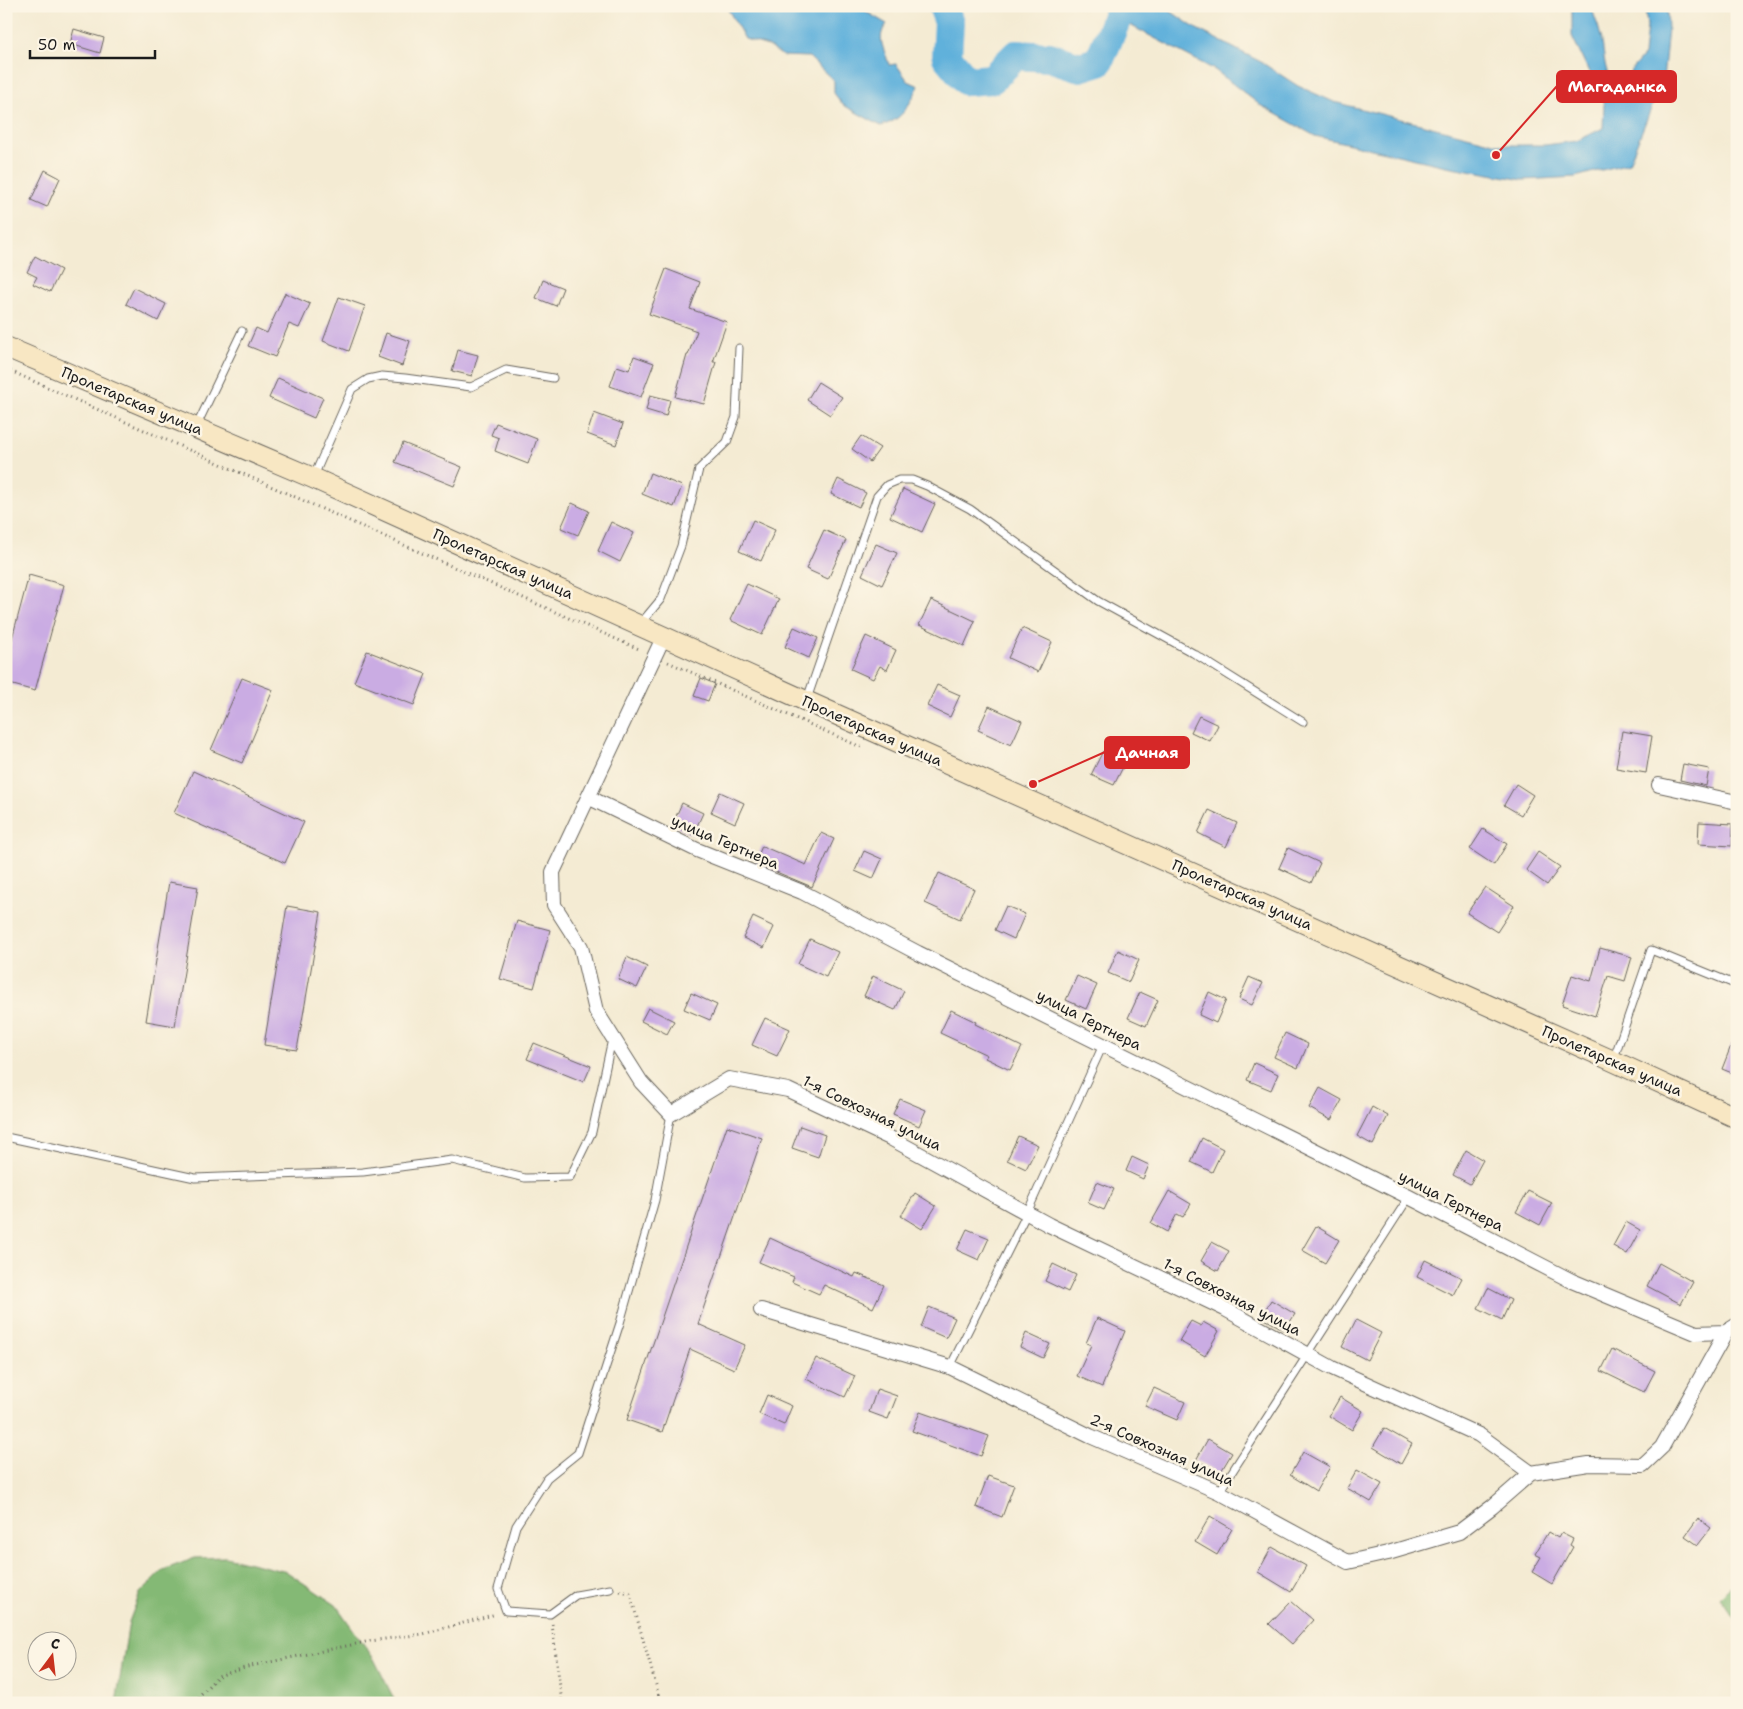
<svg xmlns="http://www.w3.org/2000/svg" width="1743" height="1709" viewBox="0 0 1743 1709" font-family="'Shantell Sans',sans-serif">
<style>
.forest{fill:#84b974;stroke:#506a48}
.water{fill:#60b1db;stroke:#3e667c}
.lines{fill:none;stroke-linecap:round;stroke-linejoin:round}
.river{stroke:#60b1db;stroke-width:30}
.building{fill:#caace3}
.service-casing{stroke:#68645c;stroke-width:9}
.minor-casing{stroke:#68645c;stroke-width:16}
.secondary-casing{stroke:#68645c;stroke-width:22}
.path{stroke:#68645c;stroke-width:3;stroke-dasharray:1 4;stroke-linecap:butt}
.service{stroke:#fff;stroke-width:7}
.minor{stroke:#fff;stroke-width:14}
.secondary{stroke:#f8e7c3;stroke-width:20}
.labels{text-anchor:middle;dominant-baseline:central;stroke-width:5;stroke-linejoin:round;paint-order:stroke}
.street-label{font-size:15px;fill:#1c1c1c;stroke:#fcf5e5}
.leader{fill:none;stroke:#d62828;stroke-width:2}
.callout-dot{fill:#d62828;stroke:#fcf5e5;stroke-width:2}
.callout{fill:#d62828;stroke:#d62828;stroke-width:2}
.callout-label{font-size:16px;text-anchor:middle;font-weight:bold;fill:#fff}
</style>
<rect width="100%" height="100%" fill="#fcf5e5"/>
<filter id="ink" filterUnits="userSpaceOnUse"><feTurbulence type="fractalNoise" baseFrequency=".02" numOctaves="2"/><feDisplacementMap in="SourceGraphic" scale="10" xChannelSelector="R" yChannelSelector="G"/><feConvolveMatrix kernelMatrix="1 2 1 2 8 2 1 2 1" color-interpolation-filters="sRGB"/></filter>
<filter id="wash" filterUnits="userSpaceOnUse"><feTurbulence type="fractalNoise" baseFrequency=".0096" numOctaves="4" result="noise"/><feDisplacementMap in="SourceGraphic" scale="20" xChannelSelector="R" yChannelSelector="G"/><feGaussianBlur stdDeviation="1.12" result="paint"/><feColorMatrix in="noise" values="0 0 0 0 0 0 0 0 0 0 0 0 0 0 0 0 0 1.4 0 .05"/><feComposite in="paint" operator="in"/></filter>
<g filter="url(#wash)">
<rect width="100%" height="100%" fill="#f4ebd3"/>
<path class="forest" d="M226 1557 287 1572 336 1605 374 1659 396 1703H116L129 1622 140 1593 163 1570 195 1558Z
M1730 1587 1737 1590V1623L1719 1598Z"/>
<path class="water" d="M726 6H774C781 9 787 10 795 6H852L865 10 868 13 887 24C875 38 885 49 889 65L896 64 908 81 919 86C908 106 904 119 881 126L843 105 834 93V81L809 57 783 56 768 46 745 39Z
M1099 6H1163L1195 28 1261 62 1298 86 1334 102 1502 145H1545L1577 141 1603 128 1604 104 1572 36V6H1592C1593 16 1598 23 1600 33 1605 49 1602 72 1615 86 1617 88 1622 89 1625 91L1631 70 1644 55 1647 26 1645 6H1667L1668 29 1663 79 1629 163 1575 177 1523 180 1446 166 1315 136 1260 105 1215 70 1107 13Z"/>
<g class="lines">
<path class="river" d="M943 6 949 22 947 57 967 81 992 79 1016 55 1049 57 1080 67 1099 61 1122 6"/>
</g>
<g id="blocks">
<path class="building" d="M74 29 104 38 100 53 70 44Z
M45 170 60 178 47 207 31 200Z
M35 256 61 270 50 292 33 284 37 277 27 272Z
M666 269 700 282 690 309 727 322 713 362H716L704 404 675 397 687 355H688L697 331 649 314Z
M543 280 563 288 556 306 536 298Z
M134 288 166 304 158 321 126 304Z
M285 293 310 304 299 328 289 324 275 357 248 346 256 328 267 333Z
M339 297 365 306 349 351 323 341Z
M386 333 410 341 402 366 378 357Z
M458 350 478 355 472 376 452 371Z
M634 356 654 363 641 397 610 386 617 366 629 370Z
M278 378 323 398 314 418 269 398Z
M818 382 842 397 830 415 807 400Z
M650 395 670 400 666 416 646 410Z
M594 413 623 424 616 445 587 434Z
M496 423 537 439 528 464 495 451 499 438 491 435Z
M861 436 880 448 870 462 852 449Z
M403 443 462 467 454 486 395 462Z
M650 473 682 486 674 507 642 494Z
M838 479 866 493 859 507 831 494Z
M903 489 935 504 922 532 890 517Z
M572 503 589 511 578 535 561 528Z
M753 520 775 530 761 561 739 551Z
M611 522 634 533 620 562 598 551Z
M824 530 846 540 828 579 806 569Z
M876 544 897 553 882 585 862 575Z
M29 575 64 585 35 691 6 683V661Z
M747 584 779 599 762 635 730 620Z
M931 600 975 621 964 646 919 625Z
M794 627 818 638 809 658 785 647Z
M1022 628 1052 642 1038 672 1008 658Z
M866 636 896 650 887 670 880 666 873 679 851 669Z
M367 651 426 674 414 705 354 682Z
M242 678 273 690 242 763 211 750Z
M701 678 715 684 708 701 694 696Z
M937 685 960 695 950 717 927 706Z
M989 706 1022 721 1011 745 978 730Z
M1199 716 1218 725 1210 741 1191 732Z
M1622 731 1652 736 1646 773 1616 768Z
M1103 751 1126 761 1114 785 1091 775Z
M1683 764 1709 769 1706 786 1680 780Z
M193 771 304 822 285 863 174 813Z
M1516 784 1533 795 1521 815 1504 805Z
M720 792 744 803 735 823 711 812Z
M682 803 703 813 693 835 672 825Z
M1209 810 1237 823 1226 847 1198 833Z
M1699 822 1733 824 1732 846 1698 844Z
M1483 829 1507 844 1494 865 1470 849Z
M821 833 834 839 812 887 755 863 762 846 806 865Z
M1288 848 1320 863 1311 883 1279 868Z
M864 851 882 859 873 879 855 871Z
M1538 852 1560 867 1547 885 1526 870Z
M939 873 974 889 960 919 925 903Z
M169 882 198 887 175 1026 146 1021Z
M1485 887 1514 906 1497 932 1467 913Z
M287 906 321 912 297 1050 264 1045Z
M1006 906 1025 914 1014 939 995 930Z
M753 917 774 927 764 948 743 938Z
M517 921 550 930 534 988 500 979Z
M810 939 838 952 826 977 798 964Z
M1600 948 1632 957 1625 981 1608 976 1595 1016 1562 1005 1572 975 1591 981Z
M1118 950 1139 960 1129 982 1108 973Z
M627 957 647 967 637 988 618 979Z
M873 976 904 991 895 1010 864 996Z
M1077 976 1097 985 1086 1009 1066 1000Z
M1249 977 1263 983 1252 1005 1239 999Z
M1140 992 1158 1000 1146 1026 1128 1018Z
M1209 992 1226 1000 1216 1023 1199 1015Z
M691 993 717 1005 710 1020 684 1009Z
M648 1008 674 1021 667 1034 641 1021Z
M951 1010 976 1022 975 1024 1022 1047 1010 1070 985 1058 987 1055 940 1033Z
M765 1018 790 1029 777 1056 752 1045Z
M1285 1033 1308 1044 1298 1068 1274 1057Z
M1736 1033H1737V1075L1722 1069Z
M534 1043 591 1066 584 1082 527 1059Z
M1254 1063 1278 1074 1271 1090 1247 1080Z
M1320 1088 1342 1100 1331 1120 1309 1108Z
M900 1099 926 1110 919 1126 893 1114Z
M1372 1107 1388 1116 1373 1145 1357 1136Z
M727 1126 762 1138 698 1324 745 1345 734 1369 690 1349 662 1432 627 1420Z
M800 1126 825 1135 818 1157 792 1148Z
M1018 1136 1038 1145 1026 1169 1007 1160Z
M1202 1138 1223 1149 1212 1172 1191 1162Z
M1466 1150 1483 1160 1470 1184 1453 1175Z
M1132 1157 1149 1165 1143 1179 1126 1171Z
M1097 1182 1114 1189 1104 1210 1088 1203Z
M1169 1191 1191 1204 1183 1217 1177 1214 1167 1232 1151 1223Z
M1528 1191 1552 1203 1540 1225 1516 1212Z
M915 1193 936 1206 922 1229 901 1216Z
M1626 1222 1640 1230 1627 1254 1613 1246Z
M1316 1226 1339 1240 1325 1263 1302 1250Z
M967 1229 989 1238 979 1260 957 1250Z
M770 1238 854 1277 856 1273 884 1285 873 1308 824 1285 819 1294 792 1282 794 1277 759 1262Z
M1212 1242 1229 1251 1218 1271 1201 1261Z
M1425 1260 1462 1278 1453 1295 1417 1277Z
M1659 1263 1693 1282 1681 1304 1647 1286Z
M1053 1264 1076 1275 1068 1292 1045 1281Z
M1488 1288 1511 1300 1502 1320 1478 1308Z
M1271 1300 1295 1314 1285 1330 1261 1317Z
M929 1307 955 1318 946 1338 921 1327Z
M1097 1318 1125 1331 1102 1387 1077 1376 1091 1345 1086 1343Z
M1356 1320 1381 1333 1367 1360 1342 1347Z
M1191 1321 1201 1326 1203 1322 1219 1331 1205 1356 1179 1341Z
M1026 1333 1050 1344 1043 1358 1020 1347Z
M1612 1349 1655 1371 1644 1392 1601 1371Z
M816 1358 855 1376 845 1397 806 1379Z
M1154 1388 1185 1402 1177 1420 1145 1406Z
M877 1389 897 1396 888 1419 869 1412Z
M767 1395 792 1406 784 1425 759 1414Z
M1340 1397 1363 1411 1352 1430 1329 1416Z
M920 1412 989 1436 981 1456 912 1431Z
M1384 1428 1412 1444 1401 1464 1373 1447Z
M1208 1439 1232 1453 1220 1473 1196 1460Z
M1303 1452 1330 1467 1316 1491 1290 1475Z
M1357 1470 1382 1484 1371 1502 1347 1488Z
M988 1476 1014 1485 1002 1517 976 1507Z
M1210 1516 1232 1529 1217 1555 1195 1542Z
M1698 1518 1711 1528 1698 1545 1685 1536Z
M1548 1532 1558 1538 1561 1533 1573 1539 1570 1545 1573 1547 1552 1584 1532 1572 1541 1557 1535 1554Z
M1272 1547 1306 1566 1291 1592 1258 1572Z
M1291 1601 1313 1620 1292 1644 1269 1624Z"/>
</g>
</g>
<g filter="url(#ink)">
<use href="#blocks" fill-opacity="0" stroke="#68645c" stroke-width="1"/>
<g class="lines">
<defs>
<path id="service" d="M196 427 242 331
M314 476 352 389 368 379 382 376 405 378 471 387 506 370 553 378
M641 623 661 599 681 546 699 469 727 442 736 417 739 348
M807 699 877 496 887 485 899 480H912L927 486 970 509 1098 601 1193 653 1303 722
M1614 1058 1651 950 1737 985
M6 1137 195 1178 363 1172 452 1160 525 1178 570 1177 592 1132 612 1039
M950 1367 1027 1213 1103 1045
M1219 1492 1409 1197
M610 1589 576 1595 550 1614 506 1611 498 1589 516 1526 547 1478 578 1453 620 1323 655 1200 671 1114"/>
<path id="minor" d="M664 636 553 872 554 905 581 947 596 1011 641 1082 671 1114 729 1079 788 1090 892 1139 1049 1225 1225 1309 1332 1368 1479 1435 1531 1473 1589 1464 1643 1465 1662 1447 1726 1332
M1659 785 1737 802
M588 797 697 850 802 892 918 953 1409 1197 1572 1281 1696 1333 1726 1332 1737 1325
M761 1310 950 1367 1090 1436 1219 1492 1348 1562 1388 1553 1459 1532 1492 1507 1531 1473"/>
<path id="secondary" d="M6 347 313 478 806 701 1613 1061 1737 1118"/>
</defs>
<use href="#service" class="service-casing"/>
<use href="#minor" class="minor-casing"/>
<use href="#secondary" class="secondary-casing"/>
<path class="path" d="M6 369 641 650
M668 662 861 747
M620 1591 630 1593 661 1703
M552 1624 562 1703
M198 1703 201 1694 218 1676 251 1666 370 1641 423 1634 496 1614"/>
<use href="#service" class="service"/>
<use href="#minor" class="minor"/>
<use href="#secondary" class="secondary"/>
</g>
</g>
<g class="labels">
<g class="street-label">
<text transform="translate(132 401) rotate(23)">Пролетарская улица</text>
<text transform="translate(503 564) rotate(24)">Пролетарская улица</text>
<text transform="translate(872 731) rotate(24)">Пролетарская улица</text>
<text transform="translate(725 842) rotate(23)">улица Гертнера</text>
<text transform="translate(1242 895) rotate(24)">Пролетарская улица</text>
<text transform="translate(1089 1020) rotate(27)">улица Гертнера</text>
<text transform="translate(1612 1061) rotate(24)">Пролетарская улица</text>
<text transform="translate(872 1113) rotate(26)">1-я Совхозная улица</text>
<text transform="translate(1451 1201) rotate(27)">улица Гертнера</text>
<text transform="translate(1232 1297) rotate(27)">1-я Совхозная улица</text>
<text transform="translate(1162 1450) rotate(24)">2-я Совхозная улица</text>
</g>
</g>
<path class="leader" d="M1496 155L1557 86M1033 784L1105 752"/>
<g class="callout-dot">
<circle cx="1496" cy="155" r="5"/>
<circle cx="1033" cy="784" r="5"/>
</g>
<g class="callout">
<rect x="1557" y="71" width="119" height="31" rx="5"/>
<rect x="1105" y="737" width="84" height="31" rx="5"/>
</g>
<g class="callout-label">
<text x="1617" y="92">Магаданка</text>
<text x="1147" y="758">Дачная</text>
</g>
<rect width="1743" height="1709" fill="none" stroke="#fcf5e5" stroke-width="25"/>
<g transform="translate(52 1656) rotate(15)"><circle r="24" fill="#fcf5e5" stroke="#a29e95"/>
<path d="M0-4L9 19L0 12L-9 19Z" fill="#c8321e"/>
<text y="-8" font-size="14" font-weight="bold" text-anchor="middle" fill="#1c1c1c">С</text>
</g>
<path d="M30 50v8h125v-8" fill="none" stroke="#1c1c1c" stroke-width="2.5"/>
<text x="38" y="50" font-size="15" fill="#1c1c1c" stroke="#fcf5e5" stroke-width="4" paint-order="stroke">50 m</text>
</svg>
